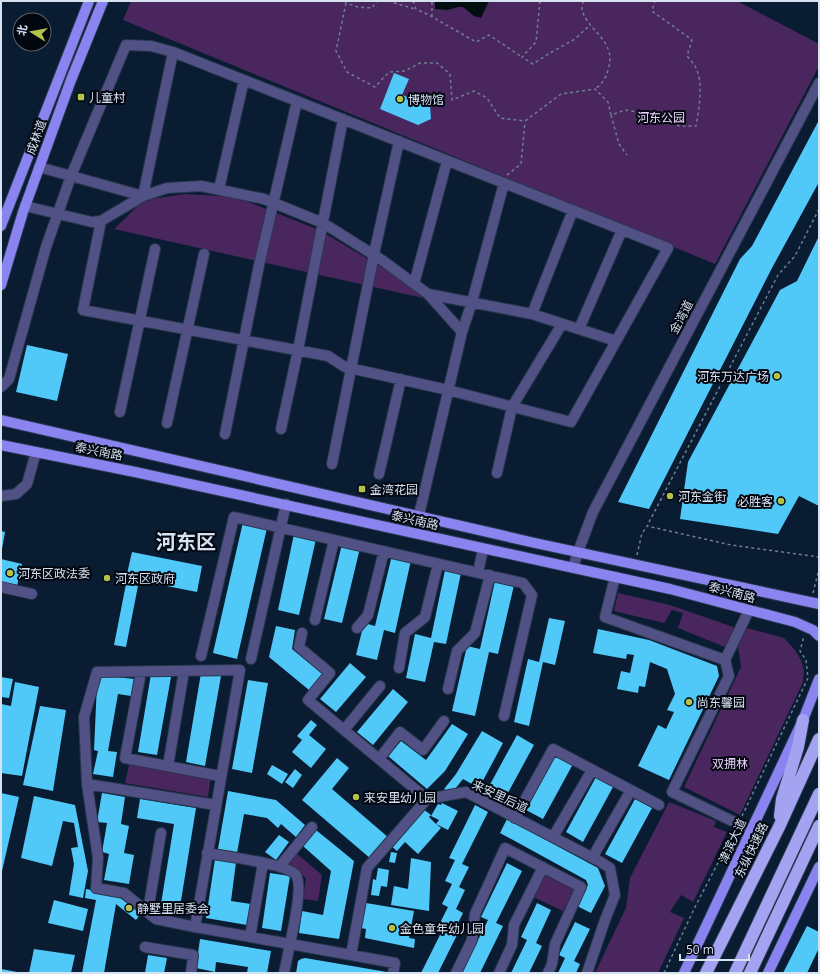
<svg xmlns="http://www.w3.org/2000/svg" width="820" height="974" viewBox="0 0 820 974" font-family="'Open Sans','Noto Sans SC',sans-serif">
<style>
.green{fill:#4a265f}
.water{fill:#000e0f}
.building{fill:#50c9f9}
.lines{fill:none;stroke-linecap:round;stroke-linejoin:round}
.minor-casing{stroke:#27384d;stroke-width:12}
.major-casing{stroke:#27384d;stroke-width:12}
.highway-casing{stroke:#27384d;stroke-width:14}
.path{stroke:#6f7e91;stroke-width:1.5;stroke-dasharray:3 3;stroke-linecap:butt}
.minor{stroke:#525185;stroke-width:10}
.major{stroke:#8a84f1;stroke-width:10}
.highway{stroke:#a4a3f1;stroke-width:12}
.poi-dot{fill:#b3c24b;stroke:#02060f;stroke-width:1.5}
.labels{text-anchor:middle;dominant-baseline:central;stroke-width:4;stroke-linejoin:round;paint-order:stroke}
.poi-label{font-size:12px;fill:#d6e1f1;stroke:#02060f;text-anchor:start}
.park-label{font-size:12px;fill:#eed5ff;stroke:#02060f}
.street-label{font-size:12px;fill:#d6e1f1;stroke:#02060f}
.town-label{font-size:20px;font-weight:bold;fill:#d6e1f1;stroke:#02060f}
</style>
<rect width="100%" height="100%" fill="#0a1c32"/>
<path class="green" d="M131 1H737L819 44V66L715 264 123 20Z
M185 194 236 197 319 230 400 278 423 298 114 229 144 200Z
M618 593 670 605 736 628 725 647 678 628 683 613 672 610 664 623 614 611Z
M747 628 784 638 795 650 801 660 804 671 803 682 740 815 684 787 741 667 738 647Z
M130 761 211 776 208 797 125 783Z
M669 802 716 821 714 827 727 832 693 902 681 895 670 912 684 918 658 973H595L626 908 630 878Z
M296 853 322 875 318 901 303 899 306 878 287 863Z
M545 875 574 890 563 911 533 897Z"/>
<path class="water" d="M436 1H489L481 18 474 16 463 7H458L447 10 435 9V3Z"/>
<path class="building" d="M394 73 409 79 402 95 430 104 431 119 418 125 380 109Z
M819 120V182L772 268 649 509 618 502 740 259 752 246Z
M819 236V506L799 496 778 534 680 519 688 462 780 290 797 281Z
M27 345 68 354 57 401 16 392Z
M243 522 267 528 237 659 213 653Z
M1 531 5 532 2 549H1Z
M294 534 316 539 299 615 278 610Z
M342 544 360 548 342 623 324 619Z
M132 552 202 566 197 592 126 578Z
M392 555 411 560 395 633 384 630 377 660 356 655 364 623 375 626Z
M1 559 22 564 17 586 1 583Z
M445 570 461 573 446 644 434 642 425 682 406 678 415 634 431 638Z
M495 581 514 585 498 654 489 652 475 716 452 711 467 646 480 649Z
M126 584 138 586 126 647 114 645Z
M549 618 565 621 555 665 543 662 529 726 514 722 528 659 539 662Z
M276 626 295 630 292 649 323 674 309 690 269 657Z
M598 629 649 640 717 666 719 676 669 780 638 766 658 725 666 729 674 712 667 710 675 694 667 669 650 662 645 687 639 686 638 693 617 689 621 671 630 673 634 655 627 654 626 659 593 653Z
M350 663 366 677 336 712 320 699Z
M201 673 221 676 205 766 186 762Z
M151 674 171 677 157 755 138 752Z
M99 675 134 679 131 696 118 694 108 751 117 752 113 777 93 774 98 751 94 750 97 684Z
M1 677 13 679 9 698 1 697Z
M248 680 268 683 252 773 232 769Z
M15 682 39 687 22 776 1 773V704L11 706Z
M393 689 408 702 373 745 357 732Z
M40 706 66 710 53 791 23 785Z
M311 720 317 725 309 735 326 749 311 768 292 752 302 740 297 736Z
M452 724 468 734 445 771 427 789 388 756 401 741 426 760Z
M482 731 503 743 479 788 463 779 451 794 444 789 456 774Z
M517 735 534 745 504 800 487 790Z
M556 755 573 764 543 819 526 810Z
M337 758 349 768 332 789 389 838 371 859 302 800Z
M272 765 288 774 282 784 267 774Z
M295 769 302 775 293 788 285 782Z
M596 777 613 787 583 842 566 832Z
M228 791 276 800 305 825 296 837 281 824 278 828 267 818 244 814 237 853 218 849Z
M1 793 19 797 2 871H1Z
M102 793 125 797 121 824 129 826 124 853 134 855 129 884 104 880 109 854 102 852 107 823 97 822Z
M34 796 75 805 88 871 83 898 69 895 74 864 71 848 78 847 74 823 63 821 52 866 21 858Z
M140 799 196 808 179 913 160 910 174 824 137 818Z
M635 799 652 808 622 863 605 854Z
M442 803 458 811 448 830 436 824 441 828 418 854 405 842 397 851 391 846 423 809 431 815 429 817 436 824 439 820 431 816 438 804 441 805Z
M475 805 488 812 462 864 469 867 459 887 465 890 456 909 463 913 453 933 457 935 438 973H421L443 929 438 927 448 907 442 904 452 884 445 881 455 860 449 858Z
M507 819 598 868 605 886 591 913 577 906 588 885 586 880 500 833Z
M316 830 354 861 339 939 299 933 302 911 323 915 331 871 303 846Z
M279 835 289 842 276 860 265 852Z
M391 852 397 853 395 863 389 862Z
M411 858 431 862 429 911 391 905 394 886 408 889Z
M215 859 236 862 231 901 251 904 247 925 206 918Z
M507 863 522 871 496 923 503 926 480 973H464L462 972 488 920 481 917Z
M378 868 389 870 387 887 381 886 379 896 371 895 373 879 376 880Z
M270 873 290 876 281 931 262 928Z
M86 889 116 895 141 913 136 920 116 904 104 973H82L96 900 85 898Z
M54 900 88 909 83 931 48 923Z
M366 903 414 911 409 938 415 939 414 948 365 938 366 929 361 928Z
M537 903 551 910 536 943 542 946 529 973H511L527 940 521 937Z
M575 922 590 929 574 961 580 964 576 973H558L565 958 559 955Z
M807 926 819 932V948L807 973H783Z
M200 939 271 951 267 973H247L248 967 216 962 215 972 196 968Z
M34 949 75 955 71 973H29Z
M148 955 167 958 164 973H145Z
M305 958 387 972V973H296L298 961 301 959Z
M1 969 17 972V973H1Z"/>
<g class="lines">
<defs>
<path id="minor" d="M39 167 143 196 173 52 668 248 571 422 448 390 345 367 328 356 83 310 101 221
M219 189 244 80
M25 206 92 222 101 221 143 196 167 188 201 186 264 199 323 223 382 260 428 294 462 332 419 515
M414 284 447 161
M428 294 532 314 616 341
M532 314 573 210
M579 329 622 230
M462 332 472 302 504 183
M1 387 9 379 46 247 71 176 126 45 151 46 173 52
M120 412 155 249
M167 423 204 254
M281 429 298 350 343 119
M225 434 259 265 297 101
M332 464 374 254 399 141
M497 473 512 407 562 324
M379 474 401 379
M1 496 16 494 27 484 36 452
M573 568 578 552 593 512 819 83
M478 573 483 549
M615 577 605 617 725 660 729 676 672 792 751 830
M1 587 32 594
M315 620 334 540
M357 628 368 615 384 551
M302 633 299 647 330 673 308 700 427 799
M201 656 234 517 523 583 532 595 504 716
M251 659 286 504
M725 660 749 610
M399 668 405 633 425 617 438 564
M141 672 125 758 220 776
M448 689 457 651 475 633 490 575
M344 730 380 686
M379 759 400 732 423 750 444 721
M168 766 184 671
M87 784 216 805
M515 818 553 749 659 805
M553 837 592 770
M207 853C223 856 288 864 296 875 303 885 293 930 290 944L351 955 367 868 427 799 466 792 599 861 610 868 615 895 605 920 587 973
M592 858 631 790
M279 867 312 827
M148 911 161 833
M195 927 156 919 124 893 96 888 98 858 87 784 84 717 97 672 240 670 195 927 290 944 284 973
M250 937 263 863
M145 947 193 955 191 973
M351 955 395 963 393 973
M456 973 472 940 475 914 505 848 581 887 555 944 552 964 548 973
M499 973 512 945 514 925 543 867"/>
<path id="major" d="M1 226 89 1
M1 285 23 212 71 80 103 1
M1 420 535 543 819 604
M1 445 135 472 670 589 795 622 813 630 819 636
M684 973 803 720 819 679
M768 973 819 867"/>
<path id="highway" d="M780 816 782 799 798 747 803 720
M706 973 780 825 819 739
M735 973 819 794
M750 973 819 826"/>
</defs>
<use href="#minor" class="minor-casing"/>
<use href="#major" class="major-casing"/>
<use href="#highway" class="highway-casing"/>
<path class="path" d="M345 1 346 3 358 7 372 8 377 1
M388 1 415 9
M413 1 416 9 429 15 476 42 489 35 522 57
M540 1 536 42 522 57 533 64 550 53 575 39 590 25
M583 1C583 4 582 8 582 10 582 13 585 16 586 19 597 36 616 45 608 70 606 78 602 84 595 89
M346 3 336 51 347 72 375 87 389 72 405 71 420 63H437L450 74 452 100 474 91 487 98 500 118 525 121 561 94 595 89 608 102 611 115 625 110 644 113 663 118 679 126H696C699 109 704 82 695 66 693 63 690 59 687 56L692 40 652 11 655 1
M432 17V1
M611 115 619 144 627 155
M507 175 521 164 525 122
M819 209 795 256 778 275 647 526 731 545 819 557
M637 555 642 533 647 527
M813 593 819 569
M742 816 808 678 806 660 800 651 804 636
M664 973 694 909 734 832"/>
<use href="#minor" class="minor"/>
<use href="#major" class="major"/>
<use href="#highway" class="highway"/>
</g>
<g class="poi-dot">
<rect x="77" y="93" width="8" height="8" rx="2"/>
<circle cx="400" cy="99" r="4"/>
<circle cx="777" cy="376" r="4"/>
<rect x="358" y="485" width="8" height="8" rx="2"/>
<circle cx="670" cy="496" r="4"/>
<circle cx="781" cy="501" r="4"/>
<circle cx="10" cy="573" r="4"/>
<circle cx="107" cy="578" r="4"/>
<circle cx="689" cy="702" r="4"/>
<circle cx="356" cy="797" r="4"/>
<circle cx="129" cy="908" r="4"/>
<circle cx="392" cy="928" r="4"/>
</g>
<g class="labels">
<g class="poi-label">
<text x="89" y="97">儿童村</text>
<text x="408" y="99">博物馆</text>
<text x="769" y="376" text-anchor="end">河东万达广场</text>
<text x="370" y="489">金湾花园</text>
<text x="678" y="496">河东金街</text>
<text x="773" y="501" text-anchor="end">必胜客</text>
<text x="18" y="573">河东区政法委</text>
<text x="115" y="578">河东区政府</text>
<text x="697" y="702">尚东馨园</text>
<text x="364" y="797">来安里幼儿园</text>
<text x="137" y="908">静墅里居委会</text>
<text x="400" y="928">金色童年幼儿园</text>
</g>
<g class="park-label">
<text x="661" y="117">河东公园</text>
<text x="730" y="763">双拥林</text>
</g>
<g class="street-label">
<text transform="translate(36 137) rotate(-70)">成林道</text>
<text transform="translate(681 317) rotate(-62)">金湾道</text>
<text transform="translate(99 451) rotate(11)">泰兴南路</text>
<text transform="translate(415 520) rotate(13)">泰兴南路</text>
<text transform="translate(732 592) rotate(15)">泰兴南路</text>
<text transform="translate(500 796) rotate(25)">来安里后道</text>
<text transform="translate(732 841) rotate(-65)">津滨大道</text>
<text transform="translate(751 850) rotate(-64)">东纵快速路</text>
</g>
<g class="town-label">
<text x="186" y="541">河东区</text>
</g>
</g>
<rect width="820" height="974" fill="none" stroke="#d6e1f1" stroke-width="4"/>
<g transform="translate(32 32) rotate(281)"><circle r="19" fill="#02060f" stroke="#575e69"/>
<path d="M0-3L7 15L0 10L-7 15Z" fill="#b3c24b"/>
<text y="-6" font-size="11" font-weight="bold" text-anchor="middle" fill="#d6e1f1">北</text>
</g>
<path d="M680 954v6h69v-6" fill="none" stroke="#d6e1f1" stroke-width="2"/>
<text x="686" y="954" font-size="12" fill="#d6e1f1" stroke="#02060f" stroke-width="3" paint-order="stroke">50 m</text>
</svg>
